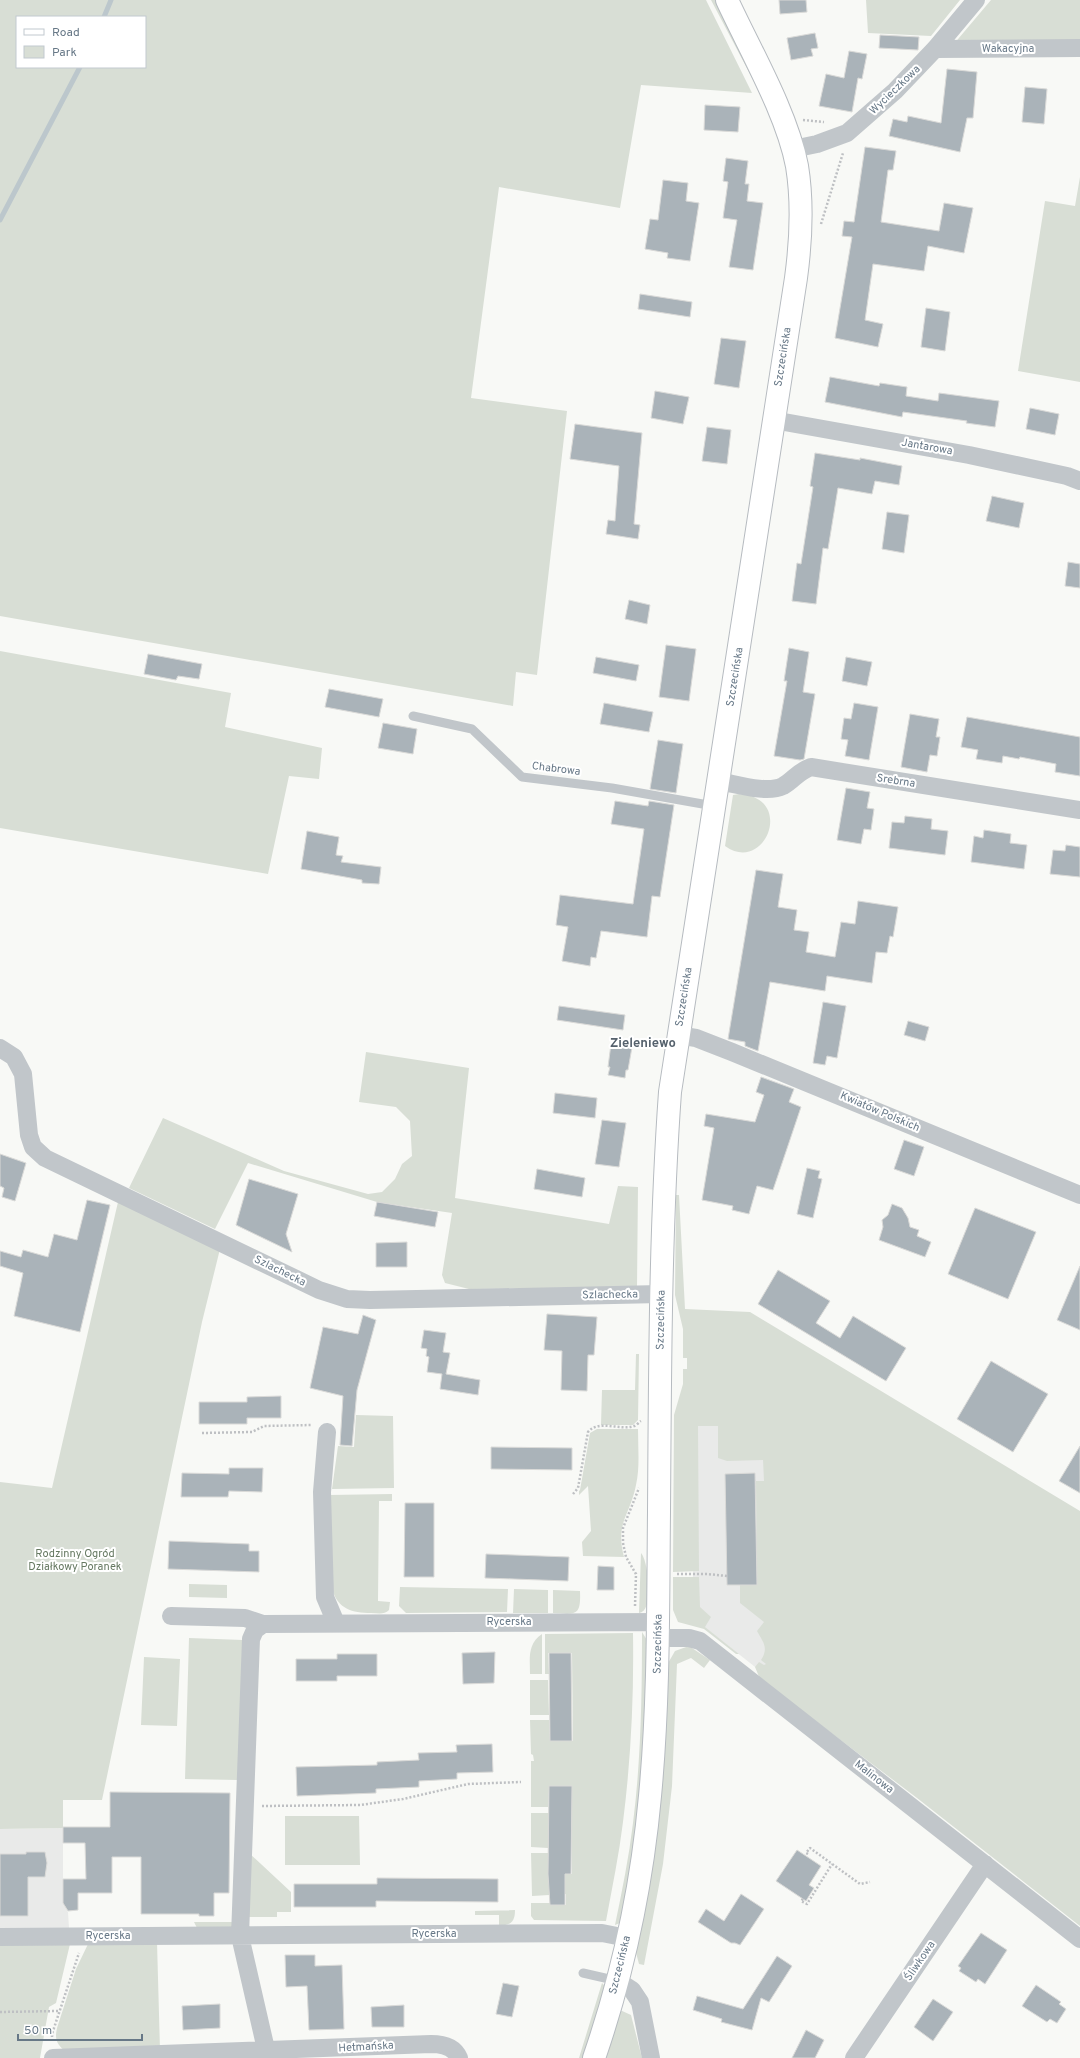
<svg xmlns="http://www.w3.org/2000/svg" width="1080" height="2058" viewBox="0 0 1080 2058" font-family="Overpass,sans-serif">
<style>
.built{fill:#e9eae9}
.green{fill:#d8ded5;fill-rule:evenodd}
.lines{fill:none;stroke-linecap:round;stroke-linejoin:round}
.stream{stroke:#bcc7cc;stroke-width:5}
.building{fill:#aab3b9;stroke:#dadad8}
.secondary-casing{stroke:#b6bbc0;stroke-width:24}
.path{stroke:#bec0c3;stroke-width:2.5;stroke-dasharray:2 2;stroke-linecap:butt}
.lane{stroke:#c1c6ca;stroke-width:9}
.street{stroke:#c1c6ca;stroke-width:18}
.secondary{stroke:#fff;stroke-width:22}
.labels{text-anchor:middle;dominant-baseline:central;stroke-width:4;stroke-linejoin:round;paint-order:stroke}
.street-label{font-size:11px;fill:#677887;stroke:#fff}
.park-label{font-size:11px;fill:#667962;stroke:#fff}
.quarter-label{font-size:13px;font-weight:bold;fill:#55616c;stroke:#fff}
</style>
<rect width="100%" height="100%" fill="#f8f9f6"/>
<path class="built" d="M764 1424 769 1678 702 1625 692 1605 698 1425Z
M63 1828V1903L68 1912 70 1944 0 1945V1829Z"/>
<path class="green" d="M0 0H706L752 93 641 85 620 208 499 187 471 398 567 411 537 675 516 672 513 706 0 616ZM17 17H145V67H17Z
M711 0H719L762 94 761 95Z
M866 0H960L931 36 868 33Z
M991 0H1080V43L953 45Z
M1080 177V382L1018 371 1045 201 1075 206Z
M0 651 231 693 225 727 322 748 319 779 289 776 268 874 0 828Z
M739 794C796 797 765 875 725 846L733 795Z
M366 1052 469 1068 455 1198 609 1224 618 1186 638 1187 637 1287 469 1289 445 1283 442 1275 452 1213 377 1202 248 1163 215 1229 129 1188 163 1118 284 1171 368 1194 382 1192 395 1179 402 1164 412 1156 410 1121 396 1107 359 1102Z
M676 1195H679L685 1309 750 1312 1080 1511V1926L917 1798 760 1679 755 1667 759 1662 764 1665 766 1664 761 1660C769 1648 763 1642 757 1631L764 1622 740 1603V1585H757L756 1481H764L763 1460 727 1461 718 1458V1426H698L699 1571 673 1572 674 1415 683 1384V1369H687V1358H683V1329L675 1295Z
M118 1202 220 1249 202 1322 102 1800H63V1828L0 1829V1482L52 1488Z
M636 1354H639L638 1420 633 1425H601L602 1390H635Z
M356 1415 393 1416 394 1488 332 1489 338 1446 354 1447Z
M597 1429H638C638 1448 640 1467 636 1485 630 1516 615 1522 624 1557L583 1556 582 1542 591 1531 588 1486 579 1495V1491L580 1490 590 1433Z
M392 1494V1501H379L378 1601 390 1602 389 1610C384 1615 378 1613 371 1613 352 1613 338 1609 332 1589L329 1495Z
M641 1553C648 1560 655 1611 639 1613Z
M673 1577H699L700 1607 711 1617 705 1627 739 1654H736L704 1629 678 1622 673 1610Z
M189 1584 227 1585V1598L189 1597Z
M400 1587 508 1589 507 1612 406 1613 399 1606Z
M514 1589 548 1590V1613H513Z
M553 1590 580 1591C581 1617 576 1614 553 1613Z
M642 1632 650 1645 639 1826 620 1923 615 1925C622 1891 629 1857 633 1823 641 1760 642 1696 642 1632Z
M633 1633C634 1696 631 1759 623 1822 619 1855 612 1888 606 1921L534 1920 531 1916V1903H550V1905H566V1894L532 1896 531 1853H548V1874H572V1786H549L548 1807H531V1761H534L533 1755 531 1754 530 1720H549L550 1741H573L572 1653H548L549 1674H545V1634Z
M542 1634V1674H530C530 1659 527 1644 542 1634Z
M189 1638 243 1640 238 1780 185 1779Z
M689 1646 710 1660 704 1668 691 1658 677 1664 672 1786 663 1864 644 1965 639 1964 635 1949 667 1665 675 1651Z
M144 1657 180 1659 177 1726 141 1725Z
M530 1680H548L549 1715H530Z
M531 1813H549L548 1848 531 1847Z
M285 1816H359L360 1865H285Z
M248 1852 291 1892V1912H277V1917H246Z
M515 1910C515 1923 510 1925 499 1926V1915H475V1911Z
M194 1922H235L233 1927 197 1928Z
M89 1942H157L160 2050 67 2053C58 2045 54 2041 57 2028L76 1969Z
M70 1944 56 2003 49 2007 40 2058H0V1945Z
M602 1983 605 1986 585 2058H579Z
M620 2010 631 2015 642 2058H605Z"/>
<g class="lines">
<path class="stream" d="M104 17 111 0
M0 220 80 67"/>
</g>
<path class="building" d="M779 0H806L807 12 780 14Z
M815 33 818 48 811 49 813 56 791 60 787 38Z
M880 35 919 37 918 50 879 48Z
M849 51 867 54 862 79 858 78 852 112 819 106 826 74 844 78Z
M947 69 977 72 973 118H967L960 152 889 136 893 119 907 122 908 116 941 123Z
M1025 87 1047 89 1044 124 1022 122Z
M705 105 740 107 738 132 704 130Z
M865 147 896 151 893 170H888L881 222 939 231 944 203 973 208 964 253 928 246 924 271 873 264 865 320 883 324 878 347 835 338 852 237 842 236 844 221 854 222Z
M726 158 748 161 745 184H749L747 201 763 203 753 270 729 267 737 220 723 218 728 182 723 181Z
M663 180 688 183 686 201 699 203 690 261 667 258 668 253 645 249 650 219 658 220Z
M640 294 692 302 690 317 638 309Z
M926 308 950 312 945 351 921 347Z
M721 338 746 341 739 388 714 384Z
M830 377 879 386 880 383 907 387 906 396 938 401 939 393 999 401 995 427 966 423 967 421 903 412 902 417 825 402Z
M655 391 689 397 683 424 651 418Z
M1030 408 1059 414 1055 435 1026 429Z
M575 424 642 433 634 524 640 525 638 539 606 534 608 520 615 521 619 466 570 459Z
M707 427 731 430 727 464 702 461Z
M815 453 860 460V458L902 466 899 485 875 481 872 494 838 488 828 549 823 548 816 604 792 601 797 563 801 564 813 487 810 486Z
M992 496 1024 503 1019 528 986 521Z
M887 512 909 515 904 553 882 549Z
M1068 562 1080 564V588L1065 586Z
M629 600 650 605 647 624 625 619Z
M666 645 696 649 689 701 659 697Z
M789 648 809 652 803 692 815 694 804 759 800 760 774 756 787 681H784Z
M148 654 202 664 199 679 178 676 176 680 144 674Z
M596 657 639 665 636 681 593 673Z
M846 657 872 662 867 686 842 681Z
M329 689 383 699 379 717 325 707Z
M604 703 653 712 649 732 600 724Z
M854 703 878 707 869 760 845 756 848 740 841 739 844 718 851 719Z
M910 714 939 719 936 737H940L937 756 930 755 927 772 901 767Z
M967 717 1080 737V776L1055 772 1056 764 1020 757 1019 759 1003 756 1002 763 976 759 978 750 961 747Z
M383 723 417 729 413 754 378 748Z
M658 740 683 744 676 793 650 789Z
M846 788 870 792 867 808 874 809 871 830 864 829 861 844 837 840Z
M615 801 648 806 649 801 674 805 660 897 652 896 647 937 601 931 596 958 591 957 590 966 562 961 568 927 556 925 560 895 633 904 644 829 611 824Z
M905 816 932 819 931 829 948 831 945 855 889 848 892 822 904 823Z
M984 830 1011 834 1010 843 1027 845 1024 869 971 862 974 836 983 838Z
M307 831 339 837 336 855 343 856 341 862 381 867 379 884 362 883V880L301 869Z
M1066 845 1080 847V877L1050 874 1053 850 1065 851Z
M756 870 783 874 778 907 797 910 794 930 809 932 806 952 835 957 841 922 855 924 858 901 898 907 893 937 890 936 887 953 876 952 872 983 827 976 825 991 770 982 758 1051 745 1046V1042L728 1039Z
M823 1002 846 1006 837 1058 827 1056 825 1065 813 1063Z
M559 1006 625 1015 623 1030 557 1020Z
M908 1021 929 1027 925 1041 904 1035Z
M611 1044 632 1047 628 1070H626L625 1078 608 1075 610 1067H608Z
M761 1077 794 1089 789 1102 801 1107 773 1190 757 1186 749 1214 732 1210 733 1206 702 1200 714 1128 704 1126 706 1114 755 1122 764 1095 756 1092Z
M555 1093 597 1098 595 1118 553 1113Z
M602 1120 626 1123 619 1167 595 1164Z
M904 1140 924 1147 914 1176 894 1169Z
M0 1154 26 1163 15 1201 2 1197 4 1188 0 1186Z
M807 1168 820 1171 818 1178 822 1179 813 1218 797 1214Z
M537 1169 585 1178 582 1197 534 1189Z
M249 1179 298 1194 286 1234 292 1252 236 1225Z
M87 1200 110 1205 80 1332 14 1316 23 1273 0 1266V1251L21 1257 23 1250 48 1257 54 1234 77 1240Z
M377 1202 438 1212 435 1227 374 1216Z
M892 1204 902 1208 908 1218 910 1227 919 1230 917 1236 931 1242 925 1257 879 1240 883 1227 882 1220 888 1215Z
M975 1208 1036 1232 1008 1299 948 1274Z
M407 1242V1267H376V1243Z
M1080 1266V1330L1057 1320Z
M778 1270 830 1301 816 1323 840 1338 853 1316 906 1348 886 1381 758 1304Z
M547 1314 597 1317 594 1355H588L587 1391 561 1390 562 1351 544 1350Z
M363 1315 376 1320 357 1390 352 1446 340 1445 343 1396 310 1388 323 1327 358 1334Z
M424 1330 446 1333 443 1352 450 1353 446 1374 480 1380 478 1395 440 1389 442 1374 427 1372 429 1357 426 1356 427 1349 421 1348Z
M991 1361 1048 1394 1013 1452 957 1419Z
M281 1396V1418H247V1424H199V1402H247V1397Z
M1080 1446V1493L1059 1481Z
M491 1447 572 1448V1470L491 1469Z
M229 1468H263L262 1492 229 1491 228 1497H181L182 1473 229 1474Z
M755 1473 757 1585H727L725 1474Z
M405 1503H434V1577H404Z
M169 1541 249 1544V1551H259V1572L168 1569Z
M486 1554 569 1557 568 1581 485 1578Z
M598 1566 614 1567V1590H597Z
M495 1652 494 1683 463 1684 462 1653Z
M549 1653H571L572 1741H550Z
M337 1654H377V1676H337V1681H296V1659H337Z
M492 1744 493 1772 457 1773V1779L419 1781V1787L376 1789V1793L297 1796 296 1767 377 1765V1762L419 1760 418 1753 457 1752 456 1745Z
M549 1786H572L571 1874H565V1905H550L548 1874Z
M110 1792 230 1793 229 1893H214V1916H199V1914H141V1857H112V1893H78V1910L68 1911 63 1903V1879H86L85 1843H63V1827H110Z
M797 1850 821 1866 809 1885 814 1888 806 1901 776 1881Z
M26 1852H45L47 1863 45 1877H28V1916H0V1854H26Z
M377 1878 498 1879V1902L376 1901V1907H294V1884H377Z
M741 1894 764 1909 740 1945 735 1943H731L698 1922 706 1909 724 1921Z
M981 1933 1007 1950 985 1984 978 1979 976 1982 959 1971 961 1968 958 1966Z
M285 1955H315V1966L342 1965 344 2029 309 2030 307 1986 286 1987Z
M777 1956 792 1966 769 2002 761 1998 752 2030 721 2022 722 2019 693 2010 697 1996 743 2009Z
M503 1983 519 1986 512 2017 496 2014Z
M1036 1985 1061 2002 1059 2004 1066 2009 1057 2023 1050 2019 1047 2022 1022 2006Z
M933 1999 953 2012 933 2041 914 2027Z
M220 2004V2028L183 2030 182 2006Z
M404 2005V2027H372L371 2007Z
M806 2030 824 2040 815 2058H792Z"/>
<g class="lines">
<defs>
<path id="secondary" d="M594 2058C623 1974 642 1884 650 1796 659 1701 658 1607 659 1512 660 1372 660 1232 670 1092L796 278C801 241 803 203 797 166 787 113 750 50 727 0"/>
</defs>
<use href="#secondary" class="secondary-casing"/>
<path class="path" d="M803 120 824 122
M821 224 843 153
M202 1433 252 1432 264 1426 312 1425
M573 1494 578 1488 588 1432C599 1419 620 1431 634 1426 636 1426 639 1422 641 1421
M677 1574H707L727 1576
M635 1606 636 1574 626 1557 623 1543V1528L639 1488
M262 1806 360 1805 403 1799 468 1784 521 1782
M808 1854 806 1853 810 1848 860 1884 870 1882
M803 1899 801 1901 807 1904 832 1864
M0 2012 59 2011
M52 2041V2034L79 1953"/>
<path class="lane" d="M413 716 472 729 522 777 612 788 714 806
M583 1973 618 1981"/>
<path class="street" d="M935 49 1080 48
M793 149 817 144 847 133 895 91 935 49 976 0
M773 420 969 455 1067 476 1080 481
M718 781C736 784 767 794 783 786 794 780 797 772 811 767L1080 810
M678 1035 696 1038 732 1052 1080 1195
M0 1048 14 1057 23 1074 29 1135 33 1147 45 1158 319 1290 347 1299 370 1300 661 1294
M327 1432 322 1492 325 1597 336 1623
M171 1616 245 1618 263 1624 659 1622
M263 1624 255 1630 251 1639 240 1936 268 2058
M659 1638H689L700 1641 1080 1939
M0 1937 602 1933 627 1938
M618 1981 632 1990 640 2002 651 2058
M53 2058 431 2044C442 2044 454 2046 459 2058
M854 2058 985 1864"/>
<use href="#secondary" class="secondary"/>
</g>
<g class="labels">
<g class="street-label">
<text x="1008" y="49">Wakacyjna</text>
<text transform="translate(895 90) rotate(-44)">Wycieczkowa</text>
<text transform="translate(783 357) rotate(-81)">Szczecińska</text>
<text transform="translate(927 447) rotate(10)">Jantarowa</text>
<text transform="translate(735 677) rotate(-81)">Szczecińska</text>
<text transform="translate(556 769) rotate(7)">Chabrowa</text>
<text transform="translate(896 781) rotate(9)">Srebrna</text>
<text transform="translate(684 997) rotate(-81)">Szczecińska</text>
<text transform="translate(880 1112) rotate(23)">Kwiatów Polskich</text>
<text transform="translate(280 1271) rotate(26)">Szlachecka</text>
<text transform="translate(610 1295) rotate(-1)">Szlachecka</text>
<text transform="translate(661 1320) rotate(-89)">Szczecińska</text>
<text x="509" y="1622">Rycerska</text>
<text transform="translate(658 1644) rotate(-89)">Szczecińska</text>
<text transform="translate(874 1777) rotate(38)">Malinowa</text>
<text x="434" y="1934">Rycerska</text>
<text x="108" y="1936">Rycerska</text>
<text transform="translate(920 1961) rotate(-56)">Śliwkowa</text>
<text transform="translate(620 1965) rotate(-76)">Szczecińska</text>
<text transform="translate(366 2047) rotate(-3)">Hetmańska</text>
</g>
<g class="park-label">
<text x="75" y="1554">Rodzinny Ogród<tspan x="75" dy="13">Działkowy Poranek</tspan></text>
</g>
<g class="quarter-label">
<text x="643" y="1044">Zieleniewo</text>
</g>
</g>
<rect x="16" y="16" width="130" height="52" fill="#ffffff" stroke="#c2c9cf"/>
<rect x="24" y="29" width="20" height="6" fill="#ffffff" stroke="#c2c9cf"/>
<text x="52" y="36" font-size="12" fill="#677887">Road</text>
<rect x="24" y="46" width="20" height="12" fill="#d8ded5" stroke="#c2c9cf"/>
<text x="52" y="56" font-size="12" fill="#677887">Park</text>
<path d="M18 2034v6h124v-6" fill="none" stroke="#677887" stroke-width="2"/>
<text x="24" y="2034" font-size="12" fill="#677887" stroke="#ffffff" stroke-width="3" paint-order="stroke">50 m</text>
</svg>
